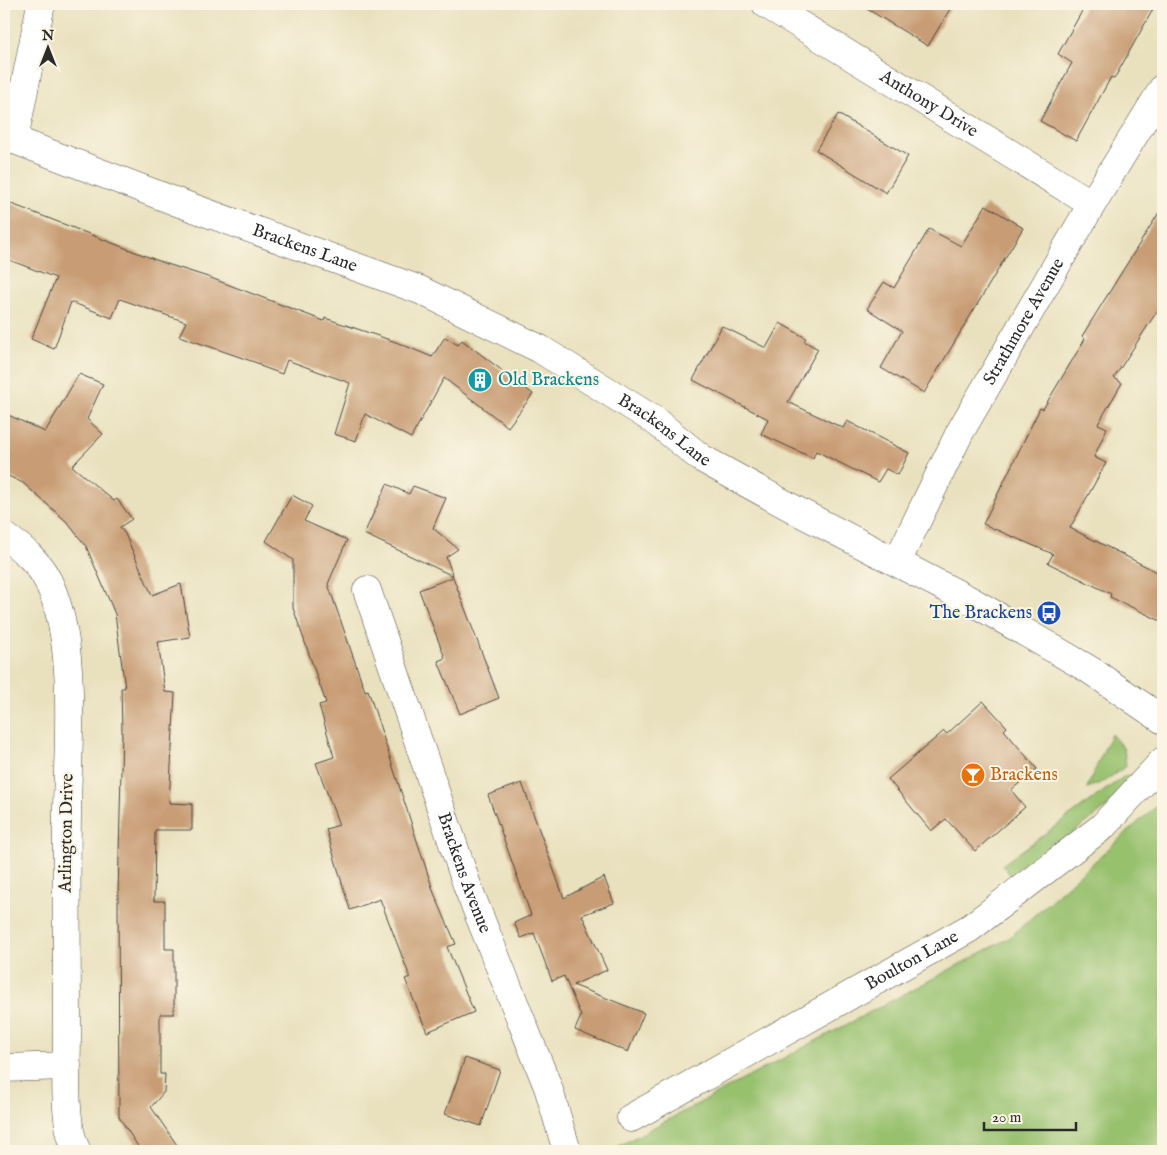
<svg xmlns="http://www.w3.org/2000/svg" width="1167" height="1155" viewBox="0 0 1167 1155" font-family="'IM FELL English',serif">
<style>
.green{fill:#98c16e;stroke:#62764c}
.building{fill:#c89d75}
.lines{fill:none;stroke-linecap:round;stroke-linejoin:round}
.minor-casing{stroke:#484641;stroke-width:29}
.tertiary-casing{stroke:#484641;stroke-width:29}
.minor{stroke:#fff;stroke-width:28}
.tertiary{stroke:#fff;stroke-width:28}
.labels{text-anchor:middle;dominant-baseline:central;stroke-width:4;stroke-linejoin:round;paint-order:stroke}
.street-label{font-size:18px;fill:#2b2b2b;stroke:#fcf5e5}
.culture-label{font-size:18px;fill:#0d838f;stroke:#fcf5e5;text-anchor:start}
.transit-label{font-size:18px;fill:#164399;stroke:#fcf5e5;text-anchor:end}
.food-label{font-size:18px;fill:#c56008;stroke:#fcf5e5;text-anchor:start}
</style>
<rect width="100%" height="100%" fill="#fcf5e5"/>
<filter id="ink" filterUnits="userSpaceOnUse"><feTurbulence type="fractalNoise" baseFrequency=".02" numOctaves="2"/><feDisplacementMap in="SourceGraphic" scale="10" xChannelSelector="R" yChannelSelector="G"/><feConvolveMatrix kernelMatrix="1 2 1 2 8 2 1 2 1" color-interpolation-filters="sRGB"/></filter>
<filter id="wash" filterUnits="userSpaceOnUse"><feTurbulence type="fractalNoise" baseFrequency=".0096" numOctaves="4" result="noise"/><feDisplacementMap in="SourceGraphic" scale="20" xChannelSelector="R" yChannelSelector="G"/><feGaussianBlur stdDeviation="1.12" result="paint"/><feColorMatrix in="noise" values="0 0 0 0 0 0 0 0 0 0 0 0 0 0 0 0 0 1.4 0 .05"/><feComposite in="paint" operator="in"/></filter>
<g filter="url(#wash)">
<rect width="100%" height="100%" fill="#e9e1be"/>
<path class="green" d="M1111 734 1124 749 1126 766 1103 782 1087 788Z
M1135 774 1107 807 1013 878 1002 865 1122 778Z
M1163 800V1151H622L615 1148 1009 938Z"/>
<g id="blocks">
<path class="building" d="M859 4H953L928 46Z
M1086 4H1156L1114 79 1111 77 1076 141 1040 121 1072 63 1058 54Z
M838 114 908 156 886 193 816 150Z
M4 201 164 263 211 278 324 321 325 318 396 342 432 357 445 337 458 345 462 340 533 394 508 427 444 378 411 438 365 414 356 441 334 434 350 383 287 360 282 374 260 366V364L179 336 186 322 120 299 112 318 71 302 54 349 31 339 56 278 4 258Z
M986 205 1023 228 924 393 881 368 902 331 867 309 884 282 894 288 929 229 961 246Z
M1163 206V302L1114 378 1122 383 1098 424 1107 428 1094 457 1106 463 1070 528 1163 575V622L1110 597 1111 594 1048 563 1053 554 983 524 1040 408 1043 409 1085 339 1082 336Z
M780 323 806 338 804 341 818 349 788 402 843 428 847 421 909 453 898 475 886 469 878 482 816 451 813 458 761 434 768 419 693 380 722 326 766 348Z
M79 374 103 384 87 419 103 434 72 466 114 501 117 499 132 519 120 527 125 534 152 595 181 584 190 637 158 642 165 692 175 693 169 803 192 804V830H155L154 901H165V949H174V1014H160V1074H165L164 1092 151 1107 181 1151H141L119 1117 118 897 122 731 121 688H125L115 614 86 546 66 521 23 483 4 474V413L45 432Z
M387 484 409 494 413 486 446 498 433 528 458 549 446 557 453 576 364 534Z
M292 495 312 506 304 521 347 540 328 584 365 691 368 690 434 893 456 944 447 947 474 1012 427 1032 405 979 410 977 380 899 350 910 326 829 339 825 316 763 334 757 319 705 326 703 293 608V560L266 541Z
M453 577 499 698 460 714 438 661 445 658 419 590Z
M983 701 1007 727 1004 730 1037 769 1011 790 1025 807 975 851 946 819 931 831 888 779 944 731 947 734Z
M522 783 564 898 604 877 614 903 582 915 607 970 573 985 644 1013 628 1052 575 1030 581 1016 564 976 552 981 534 933 521 938 514 923 531 915 488 795Z
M465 1058 500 1070 481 1126 445 1114Z"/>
</g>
</g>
<g filter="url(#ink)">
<use href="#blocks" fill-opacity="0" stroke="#484641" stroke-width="1"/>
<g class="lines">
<defs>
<g id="minor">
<path id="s1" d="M766 4 1092 204"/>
<path d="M14 140 41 4"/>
<path d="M4 536C22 548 38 561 48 581 79 645 67 746 67 816 66 889 67 962 67 1036 67 1068 62 1123 77 1151"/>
<path id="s2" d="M897 562 960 432 1092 204 1163 88"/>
<path id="s3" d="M367 590 468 888 548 1087 567 1151"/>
<path d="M4 1068 67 1066"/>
<path id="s4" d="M631 1118 970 928 1102 827 1163 761"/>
</g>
<g id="tertiary">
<path id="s5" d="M4 136 177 202 420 290 540 349 654 420 701 458 803 514 973 602 1090 670 1163 720"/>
</g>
</defs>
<use href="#minor" class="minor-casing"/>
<use href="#tertiary" class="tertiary-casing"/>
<use href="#minor" class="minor"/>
<use href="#tertiary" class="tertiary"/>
</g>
</g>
<defs>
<symbol id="building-disc" viewBox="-11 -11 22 22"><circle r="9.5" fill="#0f9aa8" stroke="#fcf5e5"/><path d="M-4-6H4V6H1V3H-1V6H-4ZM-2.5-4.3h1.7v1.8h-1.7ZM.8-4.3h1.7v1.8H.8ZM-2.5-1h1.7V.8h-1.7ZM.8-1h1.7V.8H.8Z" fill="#fff"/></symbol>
<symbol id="bus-disc" viewBox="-11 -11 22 22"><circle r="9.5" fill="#1a4fb4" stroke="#fcf5e5"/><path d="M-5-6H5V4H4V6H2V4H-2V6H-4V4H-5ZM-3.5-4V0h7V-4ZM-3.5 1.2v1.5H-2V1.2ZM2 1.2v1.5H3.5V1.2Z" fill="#fff"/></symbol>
<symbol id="bar-disc" viewBox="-11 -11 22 22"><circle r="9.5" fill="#e8710a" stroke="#fcf5e5"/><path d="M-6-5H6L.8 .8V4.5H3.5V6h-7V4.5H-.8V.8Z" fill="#fff"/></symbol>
</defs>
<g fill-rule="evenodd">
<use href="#building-disc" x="466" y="366" width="28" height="28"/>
<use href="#bus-disc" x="1035" y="599" width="28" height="28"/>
<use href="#bar-disc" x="959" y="761" width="28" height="28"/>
</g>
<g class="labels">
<g class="street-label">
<text stroke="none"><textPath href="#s1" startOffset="191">Anthony Drive</textPath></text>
<text stroke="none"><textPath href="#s5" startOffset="321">Brackens Lane</textPath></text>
<text stroke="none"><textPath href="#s2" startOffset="272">Strathmore Avenue</textPath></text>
<text stroke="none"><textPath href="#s5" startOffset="726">Brackens Lane</textPath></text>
<text transform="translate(67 833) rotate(-89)">Arlington Drive</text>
<text stroke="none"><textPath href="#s3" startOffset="299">Brackens Avenue</textPath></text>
<text stroke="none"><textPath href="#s4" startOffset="322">Boulton Lane</textPath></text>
</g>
<g class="culture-label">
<text x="498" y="380">Old Brackens</text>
</g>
<g class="transit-label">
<text x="1032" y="613">The Brackens</text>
</g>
<g class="food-label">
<text x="990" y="775">Brackens</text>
</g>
</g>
<rect width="1167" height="1155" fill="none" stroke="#fcf5e5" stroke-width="20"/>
<g transform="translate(48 48)" stroke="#fcf5e5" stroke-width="4" paint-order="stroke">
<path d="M0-4L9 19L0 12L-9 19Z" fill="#2b2b2b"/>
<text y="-8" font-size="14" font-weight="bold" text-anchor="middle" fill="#2b2b2b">N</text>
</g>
<path d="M984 1122v8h92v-8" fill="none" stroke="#2b2b2b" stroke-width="2.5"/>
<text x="992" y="1122" font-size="15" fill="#2b2b2b" stroke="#fcf5e5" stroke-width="4" paint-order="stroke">20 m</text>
</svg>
